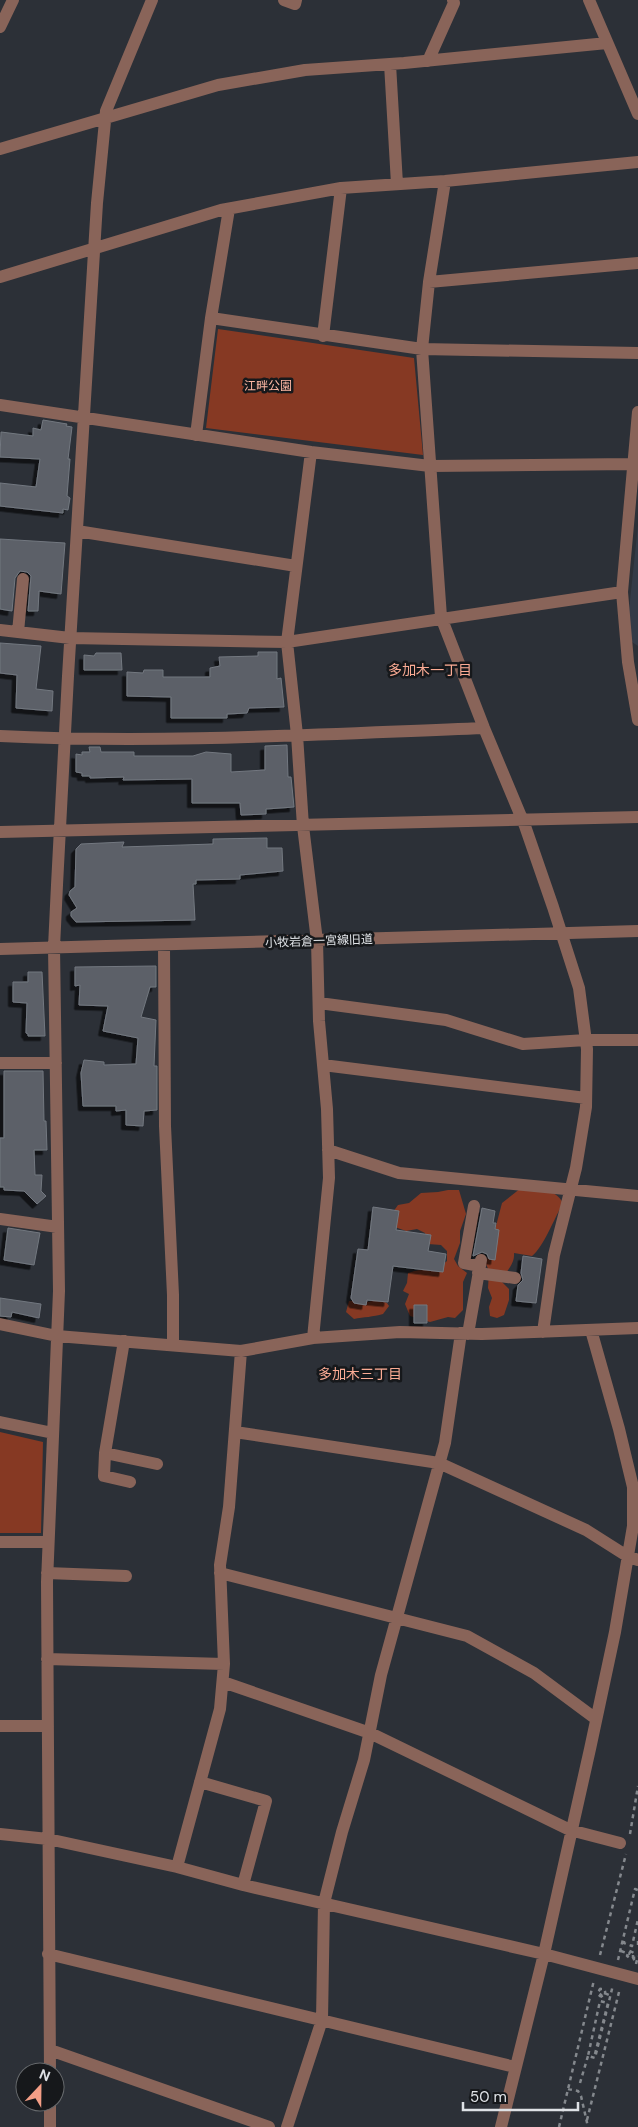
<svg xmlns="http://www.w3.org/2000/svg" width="638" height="2127" viewBox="0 0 638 2127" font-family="'DM Sans','Noto Sans JP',sans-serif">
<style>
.built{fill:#343b47}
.green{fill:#863923}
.building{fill:#5b6067;stroke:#737880;filter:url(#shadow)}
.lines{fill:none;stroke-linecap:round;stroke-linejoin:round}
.path{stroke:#84888d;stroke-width:2.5;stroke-dasharray:4 4;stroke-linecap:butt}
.minor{stroke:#896459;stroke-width:12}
.labels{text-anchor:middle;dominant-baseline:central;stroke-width:5;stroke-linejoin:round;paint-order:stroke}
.park-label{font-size:12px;fill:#ffb9a5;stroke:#16181b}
.street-label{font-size:12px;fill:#dfe2e6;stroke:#16181b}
.neighbourhood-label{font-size:14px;fill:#fbab94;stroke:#16181b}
</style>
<defs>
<filter id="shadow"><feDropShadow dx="-4.5" dy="4.5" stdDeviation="0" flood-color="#0009"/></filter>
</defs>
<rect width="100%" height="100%" fill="#2c3037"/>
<path class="built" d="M638 525V646L626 638Z"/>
<path class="green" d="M218 329 414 358 423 455 206 428Z
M521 1188C536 1190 556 1188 563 1203 555 1217 543 1248 532 1256L514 1253C515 1265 505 1271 502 1282L509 1289V1300L504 1315 497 1318 490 1316 489 1307 492 1298 488 1288 489 1271 486 1264 502 1203Z
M448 1190H459L466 1214 460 1231V1243L454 1259 458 1266 467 1273 463 1282V1310L455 1318 448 1317 430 1322 410 1316 405 1304 409 1294 403 1291 407 1283 408 1273C427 1266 428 1276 447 1261V1251L441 1245 428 1244 425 1233 417 1229 406 1231 392 1226 393 1212 398 1205 409 1203 421 1193 438 1192Z
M376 1299 387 1303 389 1306 383 1314C373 1317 364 1317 354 1319L346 1312 349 1301 363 1300 369 1302Z
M0 1432 43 1442 41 1533H0Z"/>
<path class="building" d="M43 420 67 424 66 426 72 427 68 459H70L67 496 70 498 68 510 63 509V513L0 506V483L36 487 40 459 0 457 1 432 33 436V428L41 430Z
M0 539 65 543 61 594 39 591 38 611H28L31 576 27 572 20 571 15 578 12 611 0 609Z
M0 643 41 646 36 689 53 691 52 711 16 708 17 675 0 673Z
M258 652H277V679L281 678 284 707 249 708 247 713 227 714V718H171V697L127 696V672L143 673 144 670H163V677H210V668L220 666 219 657 258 656Z
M96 653H121L122 670H84V655L94 656Z
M287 745 288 777H291L294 807 266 809V814L241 815 240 803H192V779L123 780 124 777 90 778V776H82V773L76 772V754L82 755V752H90L89 747H100L101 752H134V756H193L206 752 231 754V772L265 770V746Z
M267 838V848H282L283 871 240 875V879L196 880V884H193L195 920 76 922 71 916V912L77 908 69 895 70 891 75 887 76 849 81 844 124 842 122 847 213 844V839Z
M156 966V987H150L141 1017 156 1020 154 1066H157V1110L144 1111 143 1126 126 1125V1110L116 1111V1106H83L81 1073 84 1060 104 1062V1065L136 1064 138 1038 103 1031 108 1006 79 1005 80 985 75 986V967Z
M28 972H42L45 1036H28V1034L26 1033 27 1003 13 1002V982H28Z
M4 1071H43L44 1121H46L47 1150H34L35 1175H42L41 1191 46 1196 37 1204 24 1191 4 1190V1187H0V1138H4Z
M373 1207 399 1211 396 1230 431 1235 428 1251 446 1254 443 1272 393 1266 388 1302 367 1300 366 1305 354 1303 351 1298 358 1249 368 1250Z
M482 1208 495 1211 493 1223H496L495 1229 499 1230 495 1260 489 1259 487 1254 482 1252 473 1256Z
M8 1228 40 1233 34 1265 4 1260Z
M523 1256 542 1259 536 1303 516 1301 518 1285 523 1280 521 1273Z
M0 1298 41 1304 39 1318 12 1312 11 1317 0 1316Z
M414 1305H427V1323H414Z"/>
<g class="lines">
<path class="path" d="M630 1834 638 1786
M624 1941V1943L632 1946 638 1919
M638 1941V1945
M621 1951 629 1954 630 1952 633 1953V1958L631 1959 627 1956C628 1954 628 1952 630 1951L634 1953V1959L631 1960
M600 1955 626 1854
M618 1960 635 1889 638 1890
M636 1964 638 1956
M601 1988 598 1992C598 1995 600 1997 604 1997 605 1994 606 1992 604 1989H600L598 1992 602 1996 604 1993 609 1995
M595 2054 608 2003 600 2001 588 2056 595 2058 613 1985
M580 2083 588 2056
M568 2089 578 2091 581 2096 588 2127
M587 2120 620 1988
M559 2127 594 1980"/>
<path class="minor" d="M284 0 295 4 296 0
M589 0 638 114
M0 27 13 0
M428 61 454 3 453 0
M390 64 397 184
M0 149 218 85 305 70 404 63 607 43
M445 181 429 282 422 349 441 617 484 728 525 826 553 907 579 988 587 1049 586 1107 576 1168 554 1255 543 1332
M0 277 221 210 341 188 445 181 638 162
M429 282 638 263
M211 318 422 349 638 353
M323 336 341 188
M0 405 311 452 430 466 632 464
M638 412 622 592 628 662 638 720
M196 435 211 318 229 209
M311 452 287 642 297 735 303 826 317 941 319 1021 327 1109 329 1178 313 1338
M77 531 296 566
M0 630 70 638 287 642 622 592
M18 632 23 579
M0 736C161 744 323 734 484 728
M0 832 638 817
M164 945 165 1126 173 1295V1344
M0 949 638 931
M319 1003 446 1020 523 1044 586 1040H638
M0 1063H56
M323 1065 586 1098
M328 1150 399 1173 638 1196
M474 1206 464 1263 480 1266
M0 1219 58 1227
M478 1273 515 1278
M0 1324 57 1336 241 1351 313 1338 400 1332 482 1334 638 1328
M468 1334 481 1260
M124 1341 105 1453 104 1476 130 1482
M0 1422 53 1433
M235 1432 439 1463 586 1530 627 1556 638 1560
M105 1453 157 1464
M0 1542H48
M47 1573 126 1576
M220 1573 467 1636 534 1673 596 1719
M47 1659 224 1664
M223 1682 370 1733 570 1830 620 1843
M0 1726H48
M200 1782 266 1801 243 1885
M0 1834 48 1839 177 1867 243 1885 544 1954 638 1979
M177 1867 220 1709 224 1664 220 1565 229 1507 241 1351
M48 1954 515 2067
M50 2050 269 2127
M50 2072 47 1582 59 1291 54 947 57 885 68 676 97 203 106 111 152 0
M50 2102V2127
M287 2127 322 2020 324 1903 342 1832 364 1760 381 1675 445 1443 461 1333
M501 2127 544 1954 590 1749 615 1632 633 1526V1487L619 1429 591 1330"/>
</g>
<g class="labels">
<g class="park-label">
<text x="268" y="386">江畔公園</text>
</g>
<g class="street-label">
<text transform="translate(319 941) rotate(-2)">小牧岩倉一宮線旧道</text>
</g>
<g class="neighbourhood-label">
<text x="430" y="670">多加木一丁目</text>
<text x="360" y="1374">多加木三丁目</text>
</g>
</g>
<g transform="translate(40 2087) rotate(22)"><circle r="24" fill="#16181b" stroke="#66696c"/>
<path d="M0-4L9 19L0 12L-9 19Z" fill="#f49e86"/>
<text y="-8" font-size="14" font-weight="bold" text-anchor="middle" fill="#dfe2e6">N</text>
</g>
<path d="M463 2102v8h115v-8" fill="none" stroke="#dfe2e6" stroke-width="2.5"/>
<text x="470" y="2102" font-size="15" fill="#dfe2e6" stroke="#16181b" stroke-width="4" paint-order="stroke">50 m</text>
</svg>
